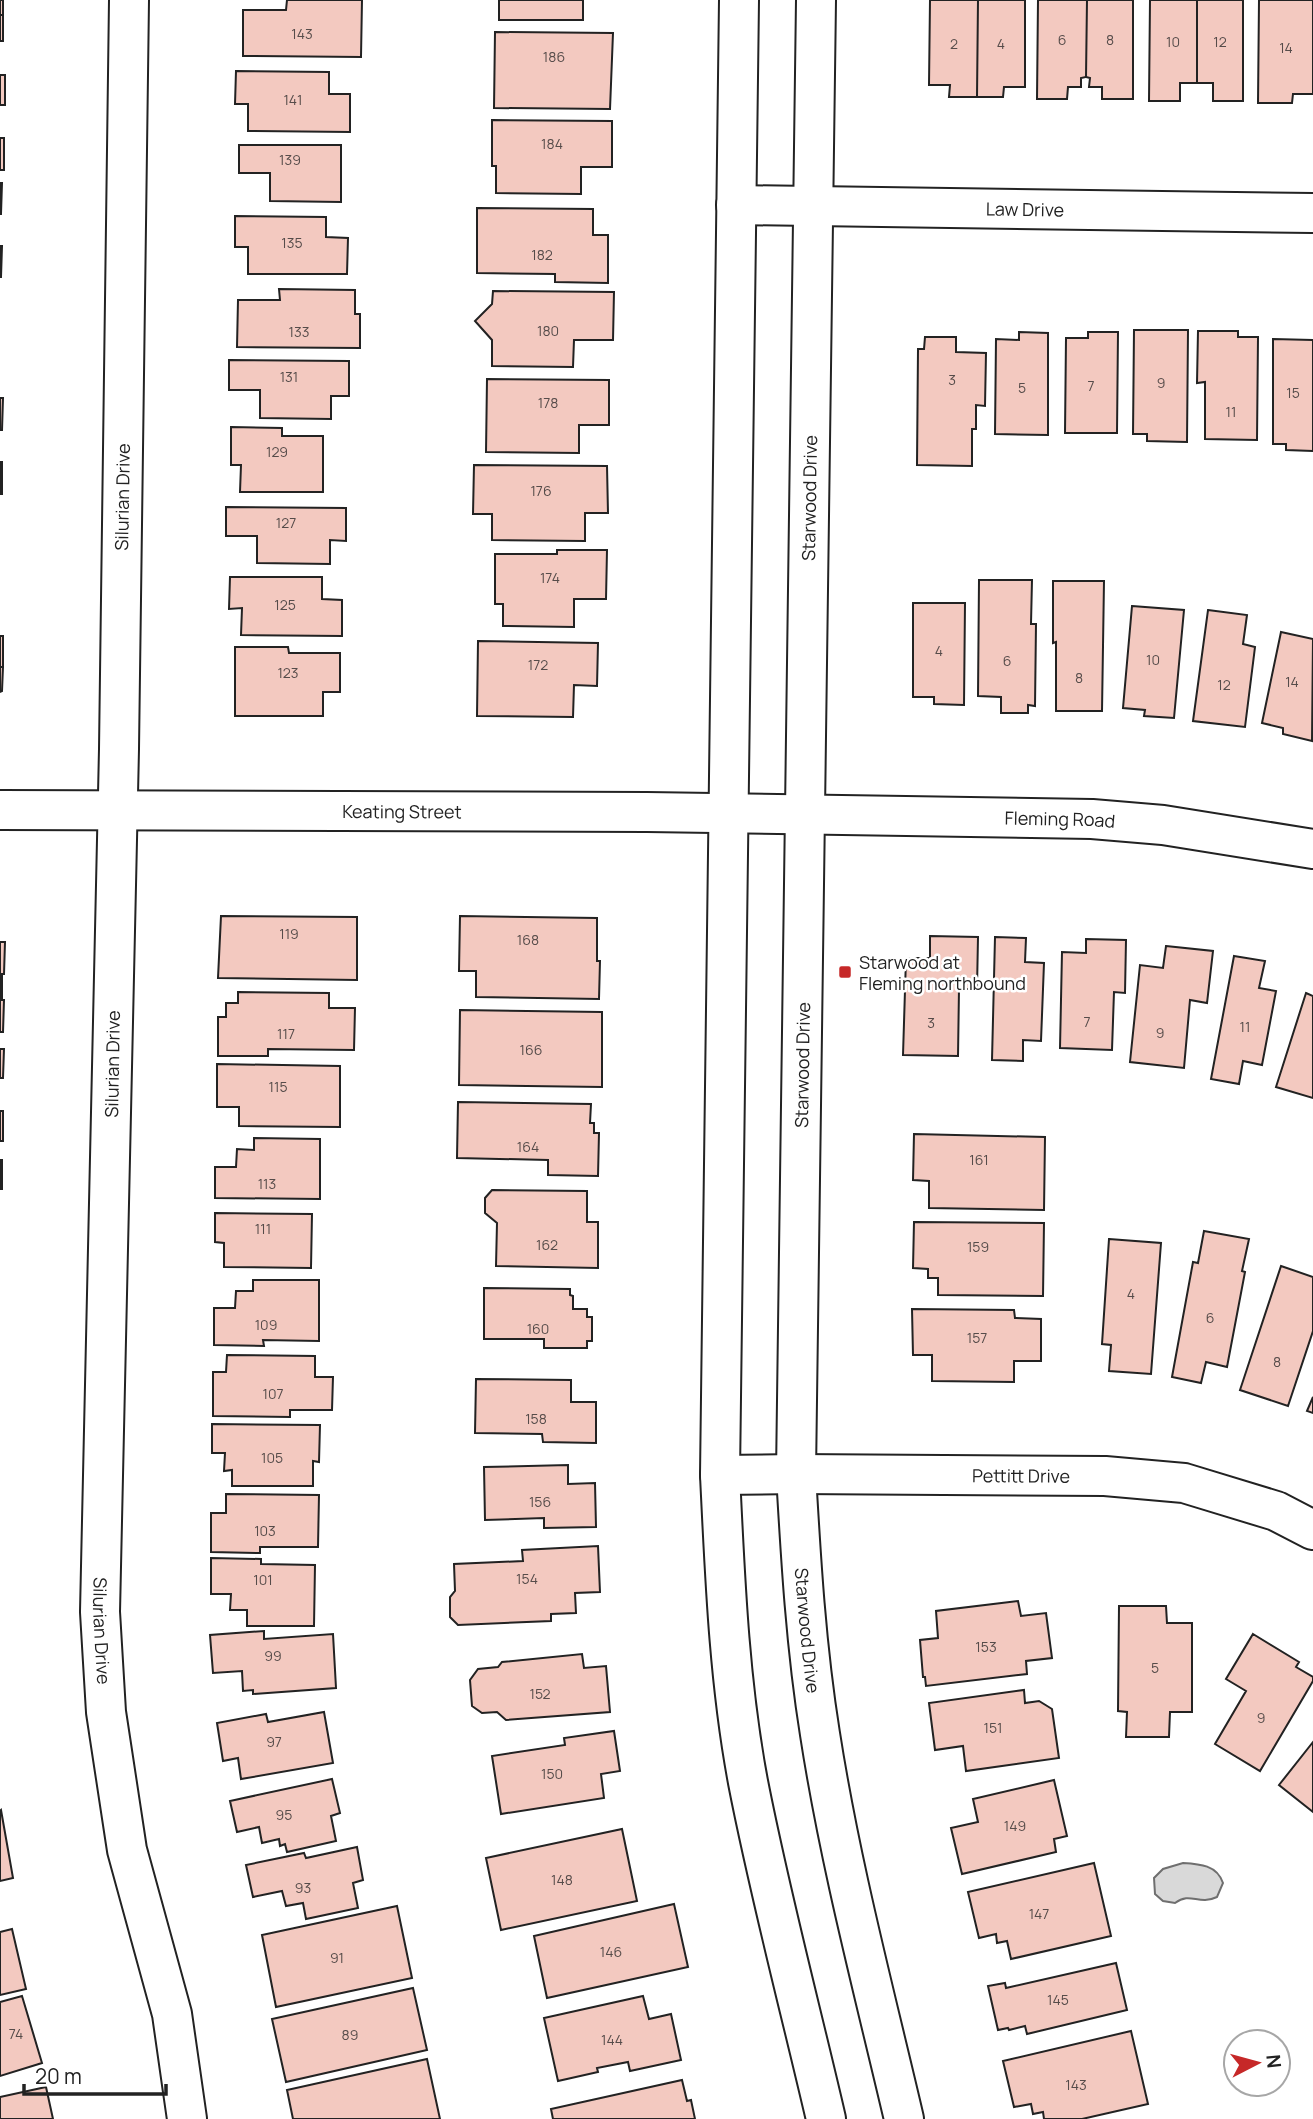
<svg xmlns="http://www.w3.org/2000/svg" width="1313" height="2119" viewBox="0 0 1313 2119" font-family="Manrope,sans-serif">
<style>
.water{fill:#d9d9d9;stroke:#6f6f6f;stroke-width:2}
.building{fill:#f3c9c0;stroke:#222;stroke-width:2}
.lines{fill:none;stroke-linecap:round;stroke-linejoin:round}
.street-casing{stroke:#222;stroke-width:42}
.secondary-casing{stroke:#222;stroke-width:42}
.street{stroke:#fff;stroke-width:38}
.secondary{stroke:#fff;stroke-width:38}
.poi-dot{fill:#c62828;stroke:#fff;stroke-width:2.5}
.labels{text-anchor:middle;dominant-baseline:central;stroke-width:5;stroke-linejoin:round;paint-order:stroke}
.number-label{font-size:14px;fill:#564c4a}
.street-label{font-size:18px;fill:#222;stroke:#fff}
.poi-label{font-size:18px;fill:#222;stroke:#fff;text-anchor:start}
</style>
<rect width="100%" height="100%" fill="#fff"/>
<path class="water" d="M1183 1863C1200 1864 1217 1865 1223 1883L1217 1897C1198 1906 1191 1891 1175 1903L1163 1901 1155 1894 1154 1878 1163 1869Z"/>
<path class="building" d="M0 0H3V15H0Z
M287 0H362L361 57 243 56V10H286Z
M499 0H583V20H499Z
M930 0H978L977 97H949L950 85H929Z
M978 0H1025V87H1004L1003 97H977Z
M1038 0H1087L1086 77 1081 78V87H1068L1067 99H1037Z
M1087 0H1133V99H1102V87H1089L1090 78 1086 77Z
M1150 0H1197V83H1180V101H1149Z
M1197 0H1243V101H1213V83H1197Z
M1259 0H1313V94H1293L1292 103H1258Z
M0 15H3V41H0Z
M495 32 613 33 610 109 494 108Z
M236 71 329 72V94H350V132L248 131V104H235Z
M0 75H5V105H0Z
M492 120 612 121V167H581V194L496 193V166H492Z
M0 138H4V170H0Z
M239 145H341V202L270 201V173H239Z
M0 183H2L1 214H0Z
M477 208 593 209V235H608V283L555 282V274L477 273Z
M235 216 326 217V237L348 238 347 274H248V247H235Z
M0 246H2L1 277H0Z
M279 289 355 290V314H360V348L237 347 238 300H280Z
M493 291 614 292 613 340H574L573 367 492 366V340L475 321 492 304Z
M1134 330H1188L1187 442 1147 441V434H1133Z
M1198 331H1238V337H1258L1257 440 1205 439V382L1197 383Z
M1019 332 1048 333V435L995 434 996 339 1019 340Z
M1088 332H1118L1117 433H1065L1066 338H1088Z
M925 337H956V352L986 353 985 406 976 405V429H972V466L917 465 918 349H924Z
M1273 339 1313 340V451L1286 450V444H1273Z
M229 360 349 361V396H331V419L260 418V390H229Z
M487 379 609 380V425H579V453L486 452Z
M0 398H3L2 430H0Z
M231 427 282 428V436H323V492H240L241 465H231Z
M0 462H2V494H0Z
M474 465 607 466 608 513H585V541L492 540V514H473Z
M226 507 346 508V541L330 540V564L257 563V536H226Z
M557 550H607L606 599H574V627L503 626V604H495V554H557Z
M230 577H322V599L342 600V636L241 635 242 608 229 609Z
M979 580H1032L1031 624H1036L1035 706 1028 705V713H1001V697L978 696Z
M1053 581H1104L1102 711H1056V642L1053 643Z
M913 603H965L964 705 934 704V697H913Z
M1132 606 1184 610 1174 718 1144 716 1145 710 1123 708Z
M1208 610 1247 615 1243 644 1255 647 1245 727 1193 721Z
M1281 632 1313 639 1312 741 1283 734V728L1262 723Z
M0 636H3V667H0Z
M478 641 598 643 597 686 574 685 573 717 477 716Z
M235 647H288L289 653H340V692H323V716H235Z
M0 667H3L2 691 0 692Z
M221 916 357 917V980L218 978Z
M460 916 597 918V961H600L599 999 476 997V971H459Z
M930 936 978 937 977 989H959L958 1056 903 1055 906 958H930Z
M995 937 1026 938 1025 962 1044 963 1041 1041 1023 1040V1061L992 1060Z
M1086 939 1126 940 1125 993 1114 992 1112 1050 1060 1048 1062 952 1086 953Z
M0 942H5L4 974H2V988H0Z
M1166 946 1213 951 1207 1003 1190 1000 1184 1068 1130 1062 1140 965 1163 968Z
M1234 956 1265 961 1259 988 1276 991 1262 1065 1243 1061 1239 1084 1211 1079Z
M0 988H2V1000H4L3 1032H0Z
M238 992 329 993V1008H355L354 1050 268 1049V1056H218V1017H226V1003H238Z
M1306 993 1313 996V1098L1276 1087Z
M460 1010 602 1012V1087L459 1085Z
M0 1049H4L3 1078H0Z
M217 1064 340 1066V1127L239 1126V1107H217Z
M458 1102 591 1104 590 1123H594V1133H599L598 1176 548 1175V1160L457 1158Z
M0 1111H3V1141H0Z
M914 1134 1045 1137 1044 1210 929 1208V1181L913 1180Z
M254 1138 320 1139V1199L215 1198V1167H236L237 1149 254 1150Z
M0 1160H2V1189H0Z
M492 1190 587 1191V1222H598V1268L496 1266 497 1223 485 1213V1198Z
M215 1213 312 1214 311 1268 224 1267V1243L215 1242Z
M914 1222 1044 1223 1043 1296 938 1295V1278H928V1269L913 1268Z
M1204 1231 1249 1239 1242 1271 1245 1272 1227 1367 1206 1362 1201 1383 1172 1377 1193 1262 1198 1263Z
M1109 1239 1161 1243 1151 1374 1109 1371 1111 1345 1102 1344Z
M1281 1266 1313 1277V1331L1288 1406 1240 1390Z
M253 1280H319V1341L263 1340 264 1346 214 1345V1308H235L236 1291H253Z
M484 1288 570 1289V1295L573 1296V1309H587V1317H592V1341H587V1348H544V1339H484Z
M912 1309 1014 1310 1015 1318 1041 1319V1361H1014V1382L932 1381V1355H913Z
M227 1355 315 1356V1377H333L332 1410H290V1417L213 1416V1372H226Z
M476 1379 571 1380V1402H596V1443L543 1442 542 1434 475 1433Z
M1313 1397V1413L1307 1411Z
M212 1424 320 1425 319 1462 313 1461V1486H232V1470L224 1471 225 1453H212Z
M568 1465V1484L595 1483 596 1527 544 1528V1518L485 1520 484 1467Z
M226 1494 319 1495 318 1547H260V1553L211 1552V1513H226Z
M598 1546 600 1592 575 1593 576 1613 551 1614V1621L458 1625 450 1617V1597L455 1591 454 1564 523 1561 522 1550Z
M211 1558 261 1559V1564L315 1565 314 1626H247V1610H230L231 1594H211Z
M1018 1601 1021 1616 1046 1613 1052 1658 1026 1661 1027 1674 926 1686 925 1677H923L920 1640 938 1638 936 1611Z
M1119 1606H1166L1167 1623H1192V1712H1170L1169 1737H1126L1127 1712 1118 1711Z
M264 1631V1639L333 1634 336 1688 253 1694V1690L243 1691 242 1671 213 1673 210 1635Z
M1253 1634 1299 1662 1296 1667 1313 1677V1681L1260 1771 1215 1744 1246 1691 1226 1679Z
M582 1654 584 1668 606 1666 610 1712 506 1720 497 1712 482 1713 472 1706 470 1680 478 1669 498 1667 502 1662Z
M1024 1690 1025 1703 1039 1701 1052 1709 1059 1758 966 1771 963 1746 935 1750 929 1703Z
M324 1712 333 1763 241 1779 238 1758 223 1761 217 1723 266 1714 268 1722Z
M614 1731 620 1771 601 1774 604 1798 501 1814 492 1756 565 1745 564 1738Z
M1313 1742V1812L1279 1785Z
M332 1779 340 1813 331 1816 336 1841 287 1852 285 1844 280 1846 279 1839 262 1843 259 1827 237 1832 230 1801Z
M1054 1780 1067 1836 1054 1839 1056 1852 962 1874 951 1828 978 1822 973 1799Z
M1 1810 13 1878 0 1881V1811Z
M622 1829 637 1901 501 1930 486 1858Z
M357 1847 363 1880 353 1883 358 1908 306 1919 303 1903 286 1906 282 1891 253 1897 246 1865 304 1853 306 1858Z
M1094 1863 1111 1936 1011 1959 1007 1941 997 1943 996 1934 979 1938 968 1892Z
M674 1904 688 1967 547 1998 534 1936Z
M397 1906 412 1978 276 2007 262 1935Z
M12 1929 26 1989 0 1995V1932Z
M1116 1963 1127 2010 1027 2034 1025 2026 1009 2030 1008 2028 998 2030 988 1986 1005 1983 1006 1988Z
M413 1988 427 2050 286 2082 272 2019Z
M22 1996 42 2063 0 2076V2002Z
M643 1996 649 2019 671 2014 681 2060 630 2071 628 2062 597 2068 598 2072 558 2081 544 2018Z
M1131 2031 1148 2104 1082 2119H1044L1043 2112 1033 2114 1031 2104 1014 2107 1003 2061Z
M427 2059 440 2119H293L287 2090Z
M682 2080 687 2101 691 2100 695 2119H553L551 2109Z
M46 2087 53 2119H0V2097Z"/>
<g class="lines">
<defs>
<g id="street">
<path id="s1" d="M129 0 119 749 100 1612 106 1712 127 1850 172 2014 187 2119"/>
<path id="s2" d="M736 205 1313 213"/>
<path id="s3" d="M0 810 647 812 1092 819 1163 825 1313 849"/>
<path id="s4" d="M720 1475 796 1474 1105 1476 1184 1483 1276 1511 1313 1530"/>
</g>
<g id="secondary">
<path d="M739 0 720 1475C725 1578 729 1681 748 1782 770 1895 800 2007 826 2119"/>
<path id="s5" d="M816 0 796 1474C801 1561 806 1647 820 1734 840 1863 874 1991 904 2119"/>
</g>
</defs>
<use href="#street" class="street-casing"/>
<use href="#secondary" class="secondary-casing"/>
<use href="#street" class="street"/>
<use href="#secondary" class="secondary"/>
</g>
<rect class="poi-dot" x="838" y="965" width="14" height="14" rx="3.5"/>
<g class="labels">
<g class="number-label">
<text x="302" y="33">143</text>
<text x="1062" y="39">6</text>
<text x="1110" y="39">8</text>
<text x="1173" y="41">10</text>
<text x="1220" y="41">12</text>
<text x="954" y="43">2</text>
<text x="1001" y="43">4</text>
<text x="1286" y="47">14</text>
<text x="554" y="56">186</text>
<text x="293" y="99">141</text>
<text x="552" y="143">184</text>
<text x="290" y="159">139</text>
<text x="292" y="242">135</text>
<text x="542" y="254">182</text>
<text x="548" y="330">180</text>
<text x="299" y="331">133</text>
<text x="289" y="376">131</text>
<text x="952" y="379">3</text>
<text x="1161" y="382">9</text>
<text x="1091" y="385">7</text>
<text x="1022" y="387">5</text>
<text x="1293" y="392">15</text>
<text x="548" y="402">178</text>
<text x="1231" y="411">11</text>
<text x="277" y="451">129</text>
<text x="541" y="490">176</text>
<text x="286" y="522">127</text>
<text x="550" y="577">174</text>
<text x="285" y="604">125</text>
<text x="939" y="650">4</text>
<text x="1153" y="659">10</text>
<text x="1007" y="660">6</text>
<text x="538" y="664">172</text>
<text x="288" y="672">123</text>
<text x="1079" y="677">8</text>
<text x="1292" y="681">14</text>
<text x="1224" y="684">12</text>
<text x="289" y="933">119</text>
<text x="528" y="939">168</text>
<text x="1087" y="1021">7</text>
<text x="931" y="1022">3</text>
<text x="1245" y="1026">11</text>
<text x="1160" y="1032">9</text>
<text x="286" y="1033">117</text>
<text x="531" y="1049">166</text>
<text x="278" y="1086">115</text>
<text x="528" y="1146">164</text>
<text x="979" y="1159">161</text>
<text x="267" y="1183">113</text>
<text x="263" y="1228">111</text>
<text x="547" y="1244">162</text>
<text x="978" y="1246">159</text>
<text x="1131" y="1293">4</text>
<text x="1210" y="1317">6</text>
<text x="266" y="1324">109</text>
<text x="538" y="1328">160</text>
<text x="977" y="1337">157</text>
<text x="1277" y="1361">8</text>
<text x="273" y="1393">107</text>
<text x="536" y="1418">158</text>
<text x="272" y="1457">105</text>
<text x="540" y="1501">156</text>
<text x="265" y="1530">103</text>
<text x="527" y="1578">154</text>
<text x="263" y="1579">101</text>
<text x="986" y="1646">153</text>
<text x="273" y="1655">99</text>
<text x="1155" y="1667">5</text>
<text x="540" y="1693">152</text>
<text x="1261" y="1717">9</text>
<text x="993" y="1727">151</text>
<text x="274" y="1741">97</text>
<text x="552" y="1773">150</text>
<text x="284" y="1814">95</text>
<text x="1015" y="1825">149</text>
<text x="562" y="1879">148</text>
<text x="303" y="1887">93</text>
<text x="1039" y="1913">147</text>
<text x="611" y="1951">146</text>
<text x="337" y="1957">91</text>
<text x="1058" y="1999">145</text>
<text x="16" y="2033">74</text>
<text x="350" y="2034">89</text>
<text x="612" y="2039">144</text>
<text x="1076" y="2084">143</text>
</g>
<g class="street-label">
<text stroke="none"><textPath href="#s2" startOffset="289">Law Drive</textPath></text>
<text transform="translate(122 497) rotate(-89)">Silurian Drive</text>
<text transform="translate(809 498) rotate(-89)">Starwood Drive</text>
<text stroke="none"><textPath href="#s3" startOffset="402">Keating Street</textPath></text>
<text stroke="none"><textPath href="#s3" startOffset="1060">Fleming Road</textPath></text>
<text transform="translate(112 1064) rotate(-89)">Silurian Drive</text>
<text transform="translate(802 1065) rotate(-89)">Starwood Drive</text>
<text stroke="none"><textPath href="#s4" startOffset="301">Pettitt Drive</textPath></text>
<text stroke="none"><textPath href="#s1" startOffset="1631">Silurian Drive</textPath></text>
<text stroke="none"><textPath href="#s5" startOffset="1631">Starwood Drive</textPath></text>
</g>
<g class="poi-label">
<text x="859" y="962">Starwood at<tspan x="859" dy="21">Fleming northbound</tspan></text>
</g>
</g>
<g transform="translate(1257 2063) rotate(84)"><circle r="33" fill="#ffffff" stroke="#a7a7a7" stroke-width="2"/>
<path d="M0-5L12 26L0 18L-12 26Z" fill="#c62828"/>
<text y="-10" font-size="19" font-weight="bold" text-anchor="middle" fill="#222222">N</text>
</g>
<path d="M24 2084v10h142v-10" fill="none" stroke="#222222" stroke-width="3.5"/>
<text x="35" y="2084" font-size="21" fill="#222222" stroke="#ffffff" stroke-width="5" paint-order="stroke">20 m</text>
</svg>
